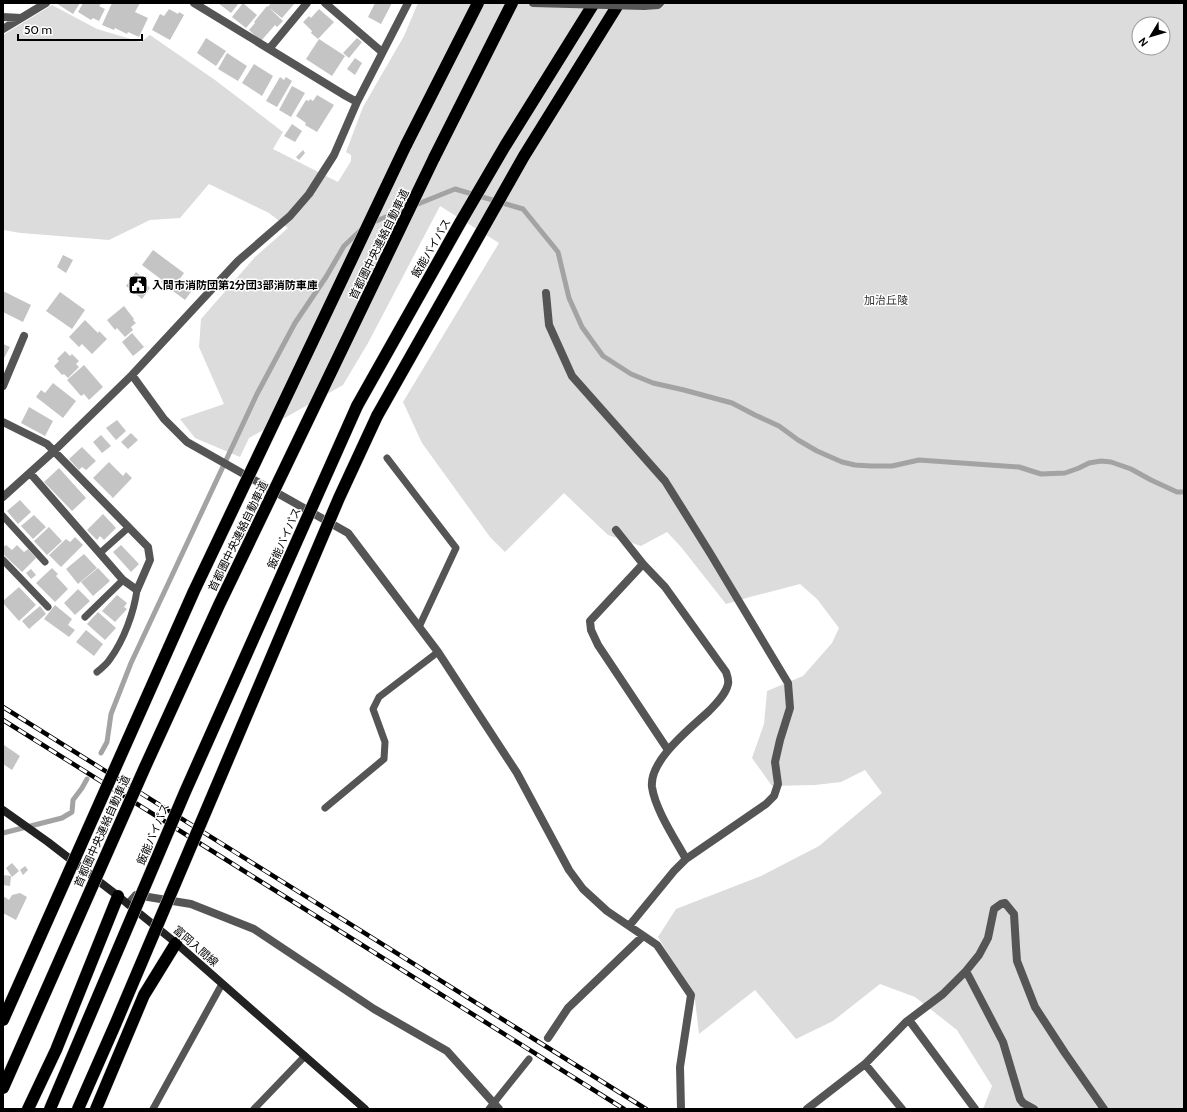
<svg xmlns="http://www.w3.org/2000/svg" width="1187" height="1112" viewBox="0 0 1187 1112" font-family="Cabin,'Noto Sans JP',sans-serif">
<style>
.green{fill:#dcdcdc;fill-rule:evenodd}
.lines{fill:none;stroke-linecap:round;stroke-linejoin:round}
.stream{stroke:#a3a3a3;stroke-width:5}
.building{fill:#c4c4c4}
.highway-casing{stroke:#dbdbdb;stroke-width:13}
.lane{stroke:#555;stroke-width:7}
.street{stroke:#555;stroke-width:8}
.secondary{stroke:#222;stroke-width:8}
.highway{stroke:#000;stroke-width:12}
.rail-casing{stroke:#000;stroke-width:4.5}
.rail{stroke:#fff;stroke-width:3;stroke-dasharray:9;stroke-linecap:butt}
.highway-bridge-casing{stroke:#dbdbdb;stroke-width:13;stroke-linecap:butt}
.street-bridge{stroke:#555;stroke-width:8}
.highway-bridge{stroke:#000;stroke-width:12}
.labels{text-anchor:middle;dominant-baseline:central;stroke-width:3;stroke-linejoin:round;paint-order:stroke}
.street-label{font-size:11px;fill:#000;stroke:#fff}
.poi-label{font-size:11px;font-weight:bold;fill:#000;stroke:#fff;text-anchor:start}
.park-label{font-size:11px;fill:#333;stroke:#fff}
</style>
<rect width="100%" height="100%" fill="#fff"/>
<path class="green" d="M418 3H1184V1109H983L992 1086 957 1030 915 997 880 984 833 1021 796 1039 755 990 699 1034 695 1000 658 937 676 909 761 876 819 846 882 793 865 770 841 782 815 785 772 786 752 758 764 724 767 691 803 676 832 643 839 628 817 599 800 584 750 597 726 604 681 547 667 532 641 546 608 535 564 493 505 552 490 537 422 443 403 402 499 243 440 206 368 343 343 385 249 438 240 457 195 438 180 419 224 404 199 347 201 319 255 257 288 228 269 213 209 184 180 218 150 220 109 240 21 233 3 230V35L52 5 97 29 141 42 150 35 215 80 283 132 273 149 338 182 351 161V155L346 152 363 107 404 36ZM1139 24H1163V48H1139Z"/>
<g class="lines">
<path class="stream" d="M371 223 455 189 523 209 558 252 569 298 582 327 603 356 631 374 653 383 684 390 732 403 755 415 779 426 798 440 817 451 842 462 855 465 871 466H892L919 460 1019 467 1041 474 1065 473 1079 468 1089 463 1101 461 1111 462 1131 469 1151 480 1177 492H1184
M101 753 107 742 111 714 131 663 257 394 295 323 326 277 344 246 363 228
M3 833 62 818 72 812 73 800 82 788 87 779"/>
</g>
<path class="building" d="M56 3H80L73 14Z
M83 3H99L101 4 99 6 105 9 99 21 93 18 91 20 78 12Z
M112 3H140L135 12 148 18 139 37 128 32 127 34 115 28 114 30 102 25Z
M218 3H239L231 13Z
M243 3 257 15 246 28 232 17Z
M271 3H295L282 18 268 7Z
M375 3H392L381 24 368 17Z
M267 6 283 21 277 27 275 25 261 41 249 30 255 23 254 22Z
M169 9 178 14 179 12 184 15 170 40 152 30 160 14 164 16Z
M319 9 334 22 318 39 311 33 312 31 303 22 309 16 311 18Z
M206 38 226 51 216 66 197 53Z
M357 38 362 42 349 58 343 53Z
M319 39 345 56 332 76 306 59Z
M227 53 247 66 238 81 218 69Z
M355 58 362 63 355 75 347 69Z
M254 64 273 76 262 96 242 83Z
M280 77 284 80 286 77 292 81 277 107 266 101Z
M292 86 305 93 291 117 279 110Z
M317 95 334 105 317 132 305 125 306 123 296 116 306 100 309 101 310 99 313 101Z
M292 124 302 131 295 142 284 136Z
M303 150 305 153 299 160 296 157Z
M153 250 184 273 172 290 161 282 162 280 142 265Z
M63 255 73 260 66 273 57 267Z
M136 272 147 281 145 283 150 288 142 299 126 286Z
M181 281 193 289 185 300 173 291Z
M3 291 31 305 23 322 3 312Z
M60 292 85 310 72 329 46 311Z
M124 306 134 319 133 320 136 323 131 327 133 330 125 337 117 328 115 330 107 320Z
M85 320 98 333 99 331 107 339 92 354 82 344 79 347 69 337Z
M132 333 144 347 133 356 122 342Z
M3 344 10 347 3 360Z
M65 351 70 356 72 354 79 361 76 364 79 367 68 378 64 374 62 375 54 366 59 361 57 359Z
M84 365 103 387 89 400 84 394 81 396 67 380Z
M53 383 76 401 63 418 36 397 41 390 45 393Z
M29 407 53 421 45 436 21 423Z
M117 420 126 431 116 440 106 428Z
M131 433 138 440 128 449 121 442Z
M101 435 111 446 102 453 93 442Z
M82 447 96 461 86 470 82 467 79 470 69 459Z
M109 462 123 476 126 472 132 478 113 498 93 478Z
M59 468 86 498 72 511 44 482Z
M20 500 31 512 18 524 7 511Z
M103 514 116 528 104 540 100 536 97 540 87 530Z
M34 515 46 527 33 539 21 526Z
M49 527 62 541 47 555 34 541Z
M75 537 83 545 61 567 49 555 66 539 70 542Z
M6 545 12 550 17 545 24 552 28 549 36 558 22 572 3 554V547Z
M121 545 139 564 131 572 113 552Z
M84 554 97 568 78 584 66 569Z
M52 568 58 574 56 576 68 589 55 602 36 583Z
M98 568 110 581 93 596 81 582Z
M31 569 36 575 31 579 26 573Z
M19 587 36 605 19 621 3 603V601Z
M78 589 90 601 75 615 64 603Z
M117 595 127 603 124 607 127 609 115 622 102 611Z
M55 605 72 619 68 625 75 630 69 637 44 619Z
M40 606 46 614 29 629 22 621Z
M98 612 116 628 105 640 87 624Z
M86 630 103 644 94 656 76 642Z
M4 745 20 756 12 770 3 764V746Z
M12 863 19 871 12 877 6 868Z
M25 866 28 870 23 875 20 870Z
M3 875 11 876 10 886 3 885Z
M20 893 27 897 16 920 3 913V898L5 897 9 900 12 895Z"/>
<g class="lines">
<defs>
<path id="highway" d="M406 145 478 3
M434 158 512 3
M357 406 460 223 505 146 594 3
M377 416 524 156 619 3
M28 1109 56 1050 118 896
M96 1109 144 995 176 943"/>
</defs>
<use href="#highway" class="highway-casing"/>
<path class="lane" d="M387 458 456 548 419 627
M3 516 45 562
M100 553 128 528
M3 560 48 607
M85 617 123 580
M97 672C102 668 107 664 110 659 124 640 134 612 137 590
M325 808 384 759 385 742 373 709 379 697 438 652
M153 1109 222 984
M254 1109 305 1056
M489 1109 529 1059"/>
<path class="street" d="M194 3 346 96 357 102
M325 3 382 52
M644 6 658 5 660 3
M3 17 21 18
M3 29 46 3
M269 49 307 3
M546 293 549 325 572 376 665 481 710 553 788 683 790 708 780 740 775 762 778 784 774 796 766 804 686 859 674 871 629 926
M132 375 164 419 187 442 348 533 438 652 517 773 569 870 583 889 607 911 657 945 691 995 680 1067 681 1109
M3 386 24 336
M3 422 47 444 148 547 150 560 137 590 123 580 30 473
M3 497 54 451 132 375 238 261 290 216 309 194 334 155 357 102 408 3
M616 530 643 564 665 587 726 672C727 675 729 680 728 684 726 694 716 704 709 711 691 728 649 760 652 787 655 809 675 839 686 859
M643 564 590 621 591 630 598 645 668 750
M128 904 136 895 191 904 254 929 374 1009 447 1051 499 1109
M966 971 979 955 988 938 994 909 1001 904 1005 903 1014 914 1016 947 1017 961 1035 1007 1065 1053 1104 1109
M909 1020 975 1109
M548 1038 568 1008 643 936
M865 1064 902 1109
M807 1109 865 1064 906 1022 943 994 966 971 1003 1042 1020 1099 1023 1103 1034 1109"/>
<path class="secondary" d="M3 810 48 842 118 896 176 943 365 1109"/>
<use href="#highway" class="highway"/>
<defs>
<path id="rail" d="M3 707 646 1109
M3 720 624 1109"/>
</defs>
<use href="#rail" class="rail-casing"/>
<use href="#rail" class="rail"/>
<defs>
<path id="highway-bridge" d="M3 1020 194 591 406 145
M3 1088 145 767 219 605 434 158
M50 1109 185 792 357 406
M78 1109 115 1025 339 498 377 416"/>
</defs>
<use href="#highway-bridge" class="highway-bridge-casing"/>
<path class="street-bridge" d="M533 3 644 6"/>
<use href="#highway-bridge" class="highway-bridge"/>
</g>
<defs>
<symbol id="civic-square" viewBox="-11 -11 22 22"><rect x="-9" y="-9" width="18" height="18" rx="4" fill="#000" stroke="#fff"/><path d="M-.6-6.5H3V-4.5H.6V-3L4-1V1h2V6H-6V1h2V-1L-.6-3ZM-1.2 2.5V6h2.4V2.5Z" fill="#fff"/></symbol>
</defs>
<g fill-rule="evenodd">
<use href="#civic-square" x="127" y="274" width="22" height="22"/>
</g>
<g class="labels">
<g class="street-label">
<text transform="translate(379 244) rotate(-64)">首都圏中央連絡自動車道</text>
<text transform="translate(431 248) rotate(-60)">飯能バイパス</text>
<text transform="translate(238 536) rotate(-64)">首都圏中央連絡自動車道</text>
<text transform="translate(284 538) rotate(-66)">飯能バイパス</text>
<text transform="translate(102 831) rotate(-66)">首都圏中央連絡自動車道</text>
<text transform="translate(153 834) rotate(-67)">飯能バイパス</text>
<text transform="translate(196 946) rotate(41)">富岡入間線</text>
</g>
<g class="poi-label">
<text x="152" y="285">入間市消防団第2分団3部消防車庫</text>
</g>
<g class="park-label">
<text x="886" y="300">加治丘陵</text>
</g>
</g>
<rect width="1187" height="1112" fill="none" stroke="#000000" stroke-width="8"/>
<g transform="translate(1151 36) rotate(232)"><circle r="19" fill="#ffffff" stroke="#999999"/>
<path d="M0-3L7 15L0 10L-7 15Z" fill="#000000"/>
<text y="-6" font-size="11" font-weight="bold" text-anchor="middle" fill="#000000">N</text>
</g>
<path d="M18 34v6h124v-6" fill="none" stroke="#000000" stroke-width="2"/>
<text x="24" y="34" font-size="12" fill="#000000" stroke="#ffffff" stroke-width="3" paint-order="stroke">50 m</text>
</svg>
